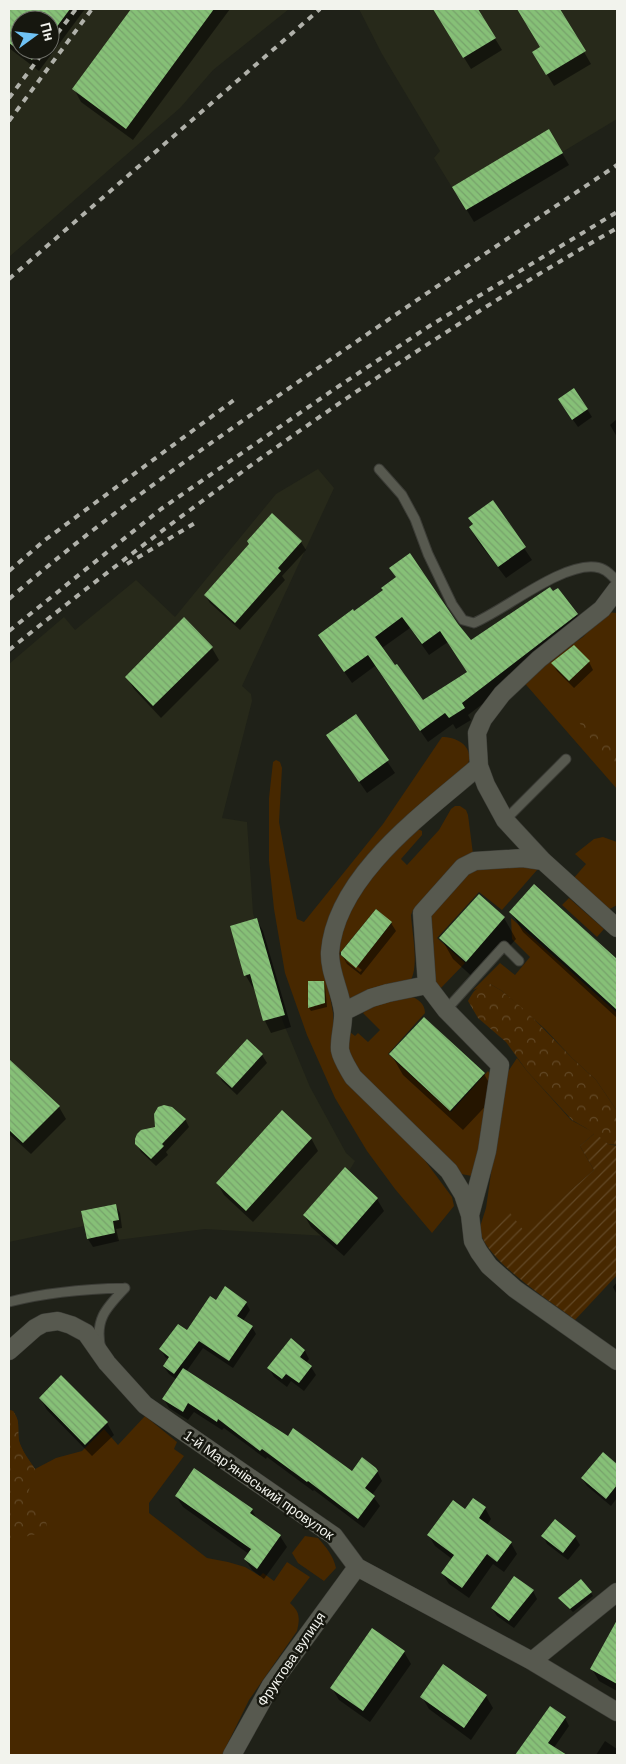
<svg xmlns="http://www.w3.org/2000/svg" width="626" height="1764" viewBox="0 0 626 1764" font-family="Arial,sans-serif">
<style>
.built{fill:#27291a;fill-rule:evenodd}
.grass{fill:#472800;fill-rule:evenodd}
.forest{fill:url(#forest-crowns)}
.garden{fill:url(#garden-furrows)}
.shadow{fill:#0007;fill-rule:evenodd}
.building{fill:url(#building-back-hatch);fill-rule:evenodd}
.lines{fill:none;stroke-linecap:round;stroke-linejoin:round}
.service-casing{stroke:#3c3d37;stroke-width:11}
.minor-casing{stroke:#3c3d37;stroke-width:19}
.service{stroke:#57594f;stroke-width:9}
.minor{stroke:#57594f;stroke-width:18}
.rail{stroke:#b0b1aa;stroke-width:4;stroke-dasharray:6 6;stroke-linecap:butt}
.labels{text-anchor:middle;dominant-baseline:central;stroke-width:5;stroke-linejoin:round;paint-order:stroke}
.street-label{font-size:14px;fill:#f2f3ed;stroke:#16170f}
</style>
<defs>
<pattern id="forest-crowns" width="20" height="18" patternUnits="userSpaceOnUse" patternTransform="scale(1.25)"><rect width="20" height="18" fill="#472800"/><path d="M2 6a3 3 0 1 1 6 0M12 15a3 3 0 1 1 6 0" fill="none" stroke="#624826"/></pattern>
<pattern id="garden-furrows" width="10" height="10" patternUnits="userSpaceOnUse" patternTransform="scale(1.25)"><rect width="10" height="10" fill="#472800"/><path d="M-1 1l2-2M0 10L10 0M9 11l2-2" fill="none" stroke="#624826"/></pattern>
<pattern id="building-back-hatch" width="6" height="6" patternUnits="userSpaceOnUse" patternTransform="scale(1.25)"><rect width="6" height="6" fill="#86c077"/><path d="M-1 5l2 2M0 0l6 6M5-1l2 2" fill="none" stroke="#77a26b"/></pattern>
</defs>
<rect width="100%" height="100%" fill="#1f2118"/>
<path class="built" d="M9 9H289L213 70 180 108 9 257ZM20 20H50V50H20Z
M359 9H617V119L466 210 434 158 440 151 382 54Z
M318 469 334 488 242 686 251 694 252 701 222 818 247 822 253 913 283 1022 310 1087 346 1153 355 1161 349 1171 378 1198 337 1245 327 1236 205 1229 117 1240 115 1233 87 1239 84 1226 9 1242V664L64 617 75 630 136 580 175 617 276 494Z"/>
<path class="grass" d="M606 612 617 613V789L521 679 583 637Z
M442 737C458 737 474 747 468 764L383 840 324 964 333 1013 334 1038 452 1197 454 1206 432 1233 395 1189 367 1151 335 1098 307 1035 285 973 274 909 269 861V798L273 762 276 760 280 762 282 768 279 822 297 919 304 922 383 824Z
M455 806H460L466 810 468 815 473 854 452 868 413 910 411 915C412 933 419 964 411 980L350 998 346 994 337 954 339 936 348 916 382 858 418 829 422 831V835L401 859 407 865 439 830 451 809ZM376 909 392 923 356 967 339 954Z
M603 837 617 842V905L608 910 573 879 586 864 575 854 594 839Z
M521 864 537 868V870L502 910 479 892 437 938 465 963 440 989 433 980 430 911 472 868Z
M569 898 604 929 597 937 562 905Z
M511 918 617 1013V1111L596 1080 572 1058 545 1029 502 991 490 984 473 990 500 963 515 975 530 957 512 939Z
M409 996C418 998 425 1004 425 1013L388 1054 451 1112 488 1071 491 1075 478 1170 472 1176 461 1174 361 1072C349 1056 347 1052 350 1032L355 1036 358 1033 368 1042 380 1030 363 1013 372 1004Z
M517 1058 527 1071 571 1120 595 1133 580 1146 594 1170 524 1232 481 1235 479 1230 486 1208 503 1090 507 1073Z
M9 1410 13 1411C21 1422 17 1428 19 1441 22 1451 29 1460 35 1469L56 1458 82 1451 104 1429 118 1445 145 1416 177 1442 174 1449 184 1456 149 1503V1513L207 1558 228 1562 245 1567 260 1576 263 1573 274 1581 287 1562 310 1577 290 1603C300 1612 300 1618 297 1631L249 1700 222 1755H9Z
M305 1536 318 1538C326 1547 333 1555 336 1568L324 1581 298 1563 292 1553Z"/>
<path class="forest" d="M581 708H584L597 729 617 744V768C602 752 587 736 576 717L577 712Z
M490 984 502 991 527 1012 572 1058 596 1080 617 1111V1145L608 1144 586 1128 572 1120 527 1071 506 1042 478 1018 468 1001C474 990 477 986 490 984Z
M9 1410 13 1411C21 1422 17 1428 19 1441 22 1451 29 1460 35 1469L29 1490 36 1507 45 1516 47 1526 41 1534 30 1535 9 1545Z"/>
<path class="garden" d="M595 1133 608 1144 617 1146V1275L575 1320C548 1299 494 1266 481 1235L507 1209 524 1231 594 1170 580 1146Z"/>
<path class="shadow" d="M9 9H85L39 71 9 48ZM20 20H50V50H20Z
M133 9H230L133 140 81 102 74 89Z
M434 9H463L466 14 477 9 502 50 471 69Z
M518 9H559L591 64 554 86 534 53 542 48Z
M549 131 569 165 474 222 453 187Z
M564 407 587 409 592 417 578 427Z
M617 419V437L610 425Z
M493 502 532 560 506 578 477 540 470 528Z
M272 515 301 542 306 550 282 576 285 580 240 630 210 603 205 595 250 545Z
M391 568 457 624 471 642 557 590 577 615 584 627 468 715 471 720 456 729 453 724 428 742 375 666 352 683 327 647 354 613 385 591 397 578ZM410 628 429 655 448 642 468 673 422 702 382 648Z
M212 648 219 660 161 718 134 689 127 677Z
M589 662 593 670 574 688 557 671 552 663Z
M356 715 395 773 367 793 335 747Z
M534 886 617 961V1018L523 932 511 912Z
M479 895 504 918 516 939 478 982 453 959 441 938Z
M376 911 391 923 396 931 361 975 347 964 342 955ZM346 958 362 970 360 972 346 961Z
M256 919 263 931 291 1027 271 1033 265 1021 255 987 253 988 246 976 231 927Z
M309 982H323L325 986 327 1007 311 1011 309 1008Z
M248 1041 262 1055 267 1063 237 1095 222 1081 218 1073Z
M391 1054 484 1074 496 1095 463 1130 403 1075Z
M9 1060 59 1107 66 1119 31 1154 9 1134Z
M185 1119 189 1127 166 1152 168 1155 156 1166 141 1152 136 1143 156 1128Z
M311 1138 318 1151 253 1222 224 1195 217 1183Z
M377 1199 384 1211 344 1256 311 1227 304 1215Z
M115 1205 120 1213 122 1228 116 1229 119 1241 93 1247 88 1239Z
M617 1282V1295L613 1287Z
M216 1301 246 1303 250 1310 243 1321 252 1327 256 1334 233 1368 203 1348 186 1372 288 1438 352 1473 377 1471 382 1481 372 1495 380 1506 364 1528 314 1490 313 1491 267 1457 266 1459 224 1428 222 1430 194 1412 188 1420 169 1408 164 1399 176 1379 169 1374 164 1367 169 1360 165 1357 161 1349 187 1332Z
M291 1340 305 1351 309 1359 306 1363 311 1367 316 1375 304 1391 291 1381 287 1387 274 1377 269 1368Z
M40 1398 107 1423 114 1435 92 1456 47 1410Z
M603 1454 617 1465V1498L611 1506 587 1486 582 1478Z
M176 1496 252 1510 257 1519 280 1536 287 1547 264 1579 252 1570 245 1559 249 1554 183 1507Z
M485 1508 491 1519 487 1525 511 1543 517 1554 504 1572 493 1564 469 1598 449 1584 442 1573 452 1559 435 1546 429 1536 465 1511Z
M543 1536 575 1537 580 1545 568 1560 547 1544Z
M533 1591 537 1599 514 1628 497 1616 492 1608Z
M591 1593 593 1596 573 1612 559 1598Z
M615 1627 617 1629V1691L599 1681 592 1669Z
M404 1652 411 1664 370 1722 339 1700 332 1688Z
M444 1666 486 1696 493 1708 471 1740 429 1709 422 1697Z
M550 1707 565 1718 569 1726 553 1749 557 1755H517Z
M605 1741 617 1749V1755H596Z"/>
<path class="building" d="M9 9H70L50 36V20H20V50H39L32 60 9 43Z
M131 9H214L126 129 72 89Z
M433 9H478L496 38 463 58Z
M517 9H560L586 51 546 75 532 52 540 47Z
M549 129 563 153 466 210 452 187Z
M574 388 588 409 572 420 558 399Z
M493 500 526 547 498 567 469 527 473 524 468 518Z
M272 513 302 541 278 568 281 571 235 623 204 595 249 544 247 541Z
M410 553 458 624 471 640 550 587 553 591 558 588 578 614 462 703 465 708 449 718 445 713 420 731 368 655 344 672 318 635 353 609 354 611 383 590 381 588 396 577 389 568ZM402 617 422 644 440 631 467 672 423 700 397 664 395 665 375 637Z
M184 617 213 647 153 706 125 677Z
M574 645 590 661 569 681 551 663Z
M356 714 389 760 359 782 326 735Z
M534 884 617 959V1010L509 912Z
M479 894 505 917 466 962 439 938Z
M376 909 392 922 356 968 341 955V952Z
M257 918 285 1015 263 1021 250 974 244 976 230 926Z
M308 981H324L325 1003 308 1008Z
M424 1017 485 1073 450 1111 389 1054Z
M247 1039 263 1054 232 1088 216 1073Z
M9 1059 60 1106 23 1143 9 1130Z
M164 1105 172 1107 186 1119 162 1144 164 1146 151 1159 135 1144V1139L137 1134 141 1130 155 1127 154 1114 158 1107Z
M282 1110 312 1138 246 1211 216 1183Z
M345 1167 378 1198 337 1245 303 1215Z
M116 1204 119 1220 113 1221 115 1233 87 1239 81 1211Z
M225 1286 247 1302 237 1316 253 1326 229 1361 199 1341 174 1374 163 1366 169 1357 159 1349 178 1324 187 1330 210 1296 216 1300Z
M291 1338 305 1350 300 1357 312 1366 299 1383 286 1374 282 1379 267 1368Z
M183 1368 288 1436 293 1428 352 1471 362 1457 376 1468 378 1471 365 1488 375 1496 358 1519 308 1481 307 1482 262 1449 260 1451 218 1419 217 1422 188 1403 183 1412 162 1399Z
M61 1375 108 1422 85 1445 39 1398Z
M603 1452 617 1464V1485L606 1499 581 1478Z
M194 1468 253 1509 250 1513 281 1535 257 1569 244 1559 251 1549 175 1496Z
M473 1498 486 1507 479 1518 512 1542 497 1562 487 1554 462 1588 441 1573 454 1555 427 1535 453 1500 465 1509Z
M555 1519 576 1536 563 1553 541 1536Z
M514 1576 534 1590 509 1621 491 1608Z
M581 1579 592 1592 570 1609 558 1598Z
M617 1620V1684L590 1669Z
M372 1628 405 1651 363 1711 330 1688Z
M443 1664 487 1695 464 1728 420 1697Z
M550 1706 566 1717 548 1743 567 1755H515Z"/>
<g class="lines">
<defs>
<path id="service" d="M379 469 402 495 415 519 428 554 452 604 463 620 474 623C506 609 562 563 595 567 605 568 610 574 617 581
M505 820 566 759
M446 1010 504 946 519 961
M9 1302C47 1292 85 1289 125 1288
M101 1349C94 1320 106 1308 125 1288"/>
<path id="minor" d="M479 766 486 785 505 820 543 861
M617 928 543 861 523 858 475 861 463 867 422 913 427 985 446 1010 500 1065 487 1151 470 1215 473 1241 479 1252 489 1266 515 1289 617 1361
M343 1012 371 998 388 993 427 985
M470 1215 463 1194 449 1171 353 1077C348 1068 342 1060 340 1050 339 1038 344 1024 343 1012 341 992 329 972 330 952 336 875 426 812 479 766L477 733 483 719 502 694 539 659 602 609 617 589
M9 1351 35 1328 44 1323 58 1321 71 1325 86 1333 107 1363 145 1405 334 1536 357 1567 532 1661 617 1712
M532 1661 617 1592
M232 1755 271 1685 357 1567"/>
</defs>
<use href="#service" class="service-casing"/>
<use href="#minor" class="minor-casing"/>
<use href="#service" class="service"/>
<use href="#minor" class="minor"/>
<path class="rail" d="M50 43 76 9
M9 98 45 50
M9 121 92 9
M9 279 320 9
M127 564 195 523
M9 571 45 540 234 400
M9 599C87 531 171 471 255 412 375 328 496 246 617 165
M9 631 161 509 333 390 431 325 617 212
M9 650C202 495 403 351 617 228"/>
</g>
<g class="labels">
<g class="street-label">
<text transform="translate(259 1485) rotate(35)">1-й Марʼянівський провулок</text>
<text transform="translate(291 1659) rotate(-56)">Фруктова вулиця</text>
</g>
</g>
<rect width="626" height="1764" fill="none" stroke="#f2f3ed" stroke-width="20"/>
<g transform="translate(35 35) rotate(75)"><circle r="24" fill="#16170f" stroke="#6e6f68"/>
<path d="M0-4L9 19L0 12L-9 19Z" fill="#6fc2f4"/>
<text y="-8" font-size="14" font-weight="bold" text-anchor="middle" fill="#f2f3ed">Пн</text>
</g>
</svg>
